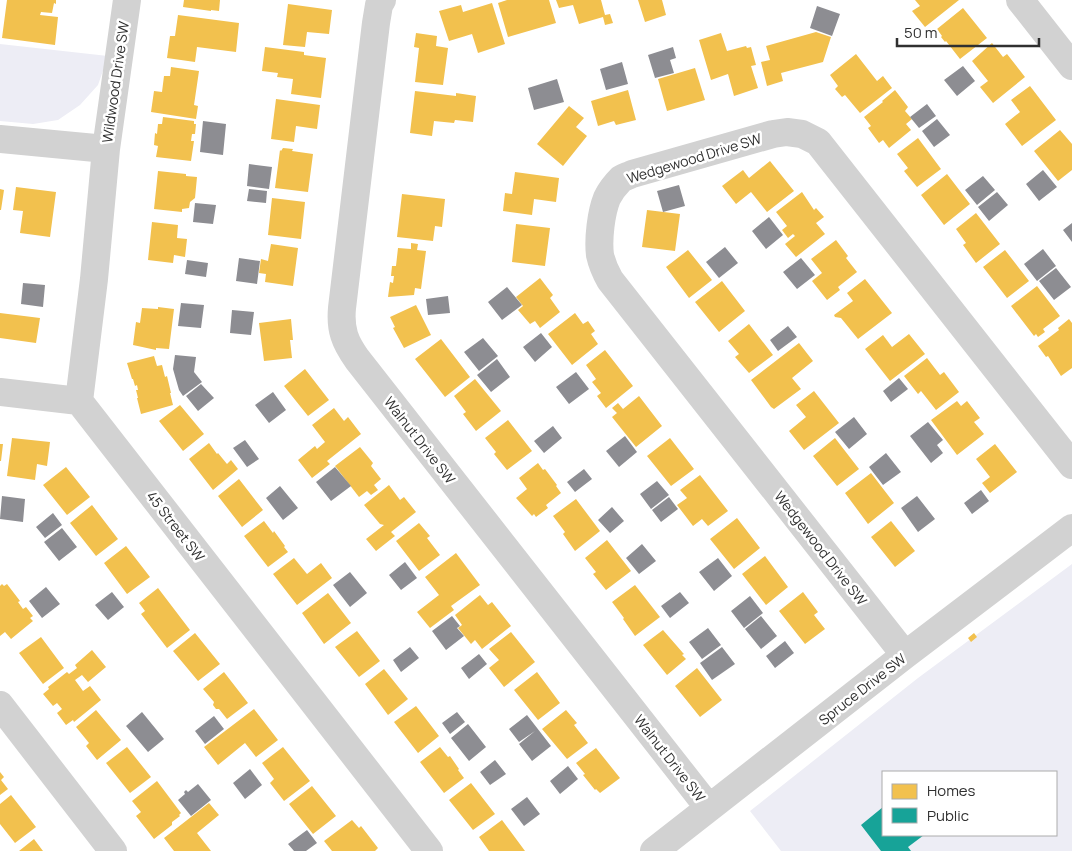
<svg xmlns="http://www.w3.org/2000/svg" width="1072" height="851" viewBox="0 0 1072 851" font-family="Manrope,sans-serif">
<style>
.green{fill:#ededf5;fill-rule:evenodd}
.homes{fill:#f2c14e}
.public{fill:#17a398}
.industry{fill:#8d8d92}
.lines{fill:none;stroke-linecap:round;stroke-linejoin:round}
.minor{stroke:#d2d2d2;stroke-width:28}
.labels{text-anchor:middle;dominant-baseline:central;stroke-width:5;stroke-linejoin:round;paint-order:stroke}
.street-label{font-size:14px;fill:#303030;stroke:#fff}
</style>
<rect width="100%" height="100%" fill="#fff"/>
<path class="green" d="M0 44 108 56 98 85 80 105 58 120 33 124 0 121Z
M1072 564V851H781L750 811 918 678ZM883 772H1056V835H883Z"/>
<path class="homes" d="M7 0H56V4L54 3 52 13 41 12 40 15 58 17 55 45 2 38Z
M184 0H220L219 11 211 10V11L183 7Z
M507 0H549L556 23 508 37 498 3Z
M556 0H601L605 15 610 14 613 23 605 25 603 17 579 24 573 5 559 8Z
M638 0H662L666 15 645 22Z
M915 0H959L925 27 912 11 920 6Z
M492 3 505 44 478 53 472 34 449 41 439 11 461 5 463 12Z
M288 4 332 10 329 34 307 32 305 47 283 45Z
M963 8 987 38 960 59 946 41 945 42 941 37 942 36 937 29Z
M178 15 239 23 236 52 197 47 195 62 167 58 170 36H175Z
M816 32 831 37 823 62 781 73 783 81 767 86 761 62 770 60 766 46Z
M416 33 437 36 436 46 448 48 443 85 415 82 419 48 414 47Z
M721 33 727 51 746 46 747 48 751 47 756 65 751 66 758 88 734 96 728 74 711 80 699 40Z
M992 43 1003 57 1007 54 1025 77 993 103 980 87 988 81 972 61Z
M265 47 304 52V55L326 58 321 98 291 94 293 79 277 77 278 73 262 71Z
M856 54 877 81 883 76 892 88 860 113 845 95 842 97 835 89 838 86 830 75Z
M171 67 199 71 194 105 198 106 196 119 151 112 154 91 162 92 164 76H170Z
M695 68 705 100 667 111 658 79Z
M1030 86 1056 120 1022 146 1005 124 1020 112 1011 100Z
M628 90 636 120 616 125 614 121 598 126 591 101Z
M895 90 908 107 905 111 912 119 906 124 911 130 889 148 883 140 879 143 868 128 871 126 864 117 883 102 882 101Z
M415 91 456 96V93L476 96 473 122 455 120 454 123 434 121 432 136 410 133Z
M276 99 320 105 317 129 296 126 294 142 271 139Z
M569 106 584 118 576 127 587 136 563 166 537 144Z
M163 117 194 121V124H196L195 134H192L191 141H194L191 161 156 157 158 146 154 145 155 133 157 134 158 124H162Z
M1060 130 1072 144V170L1058 181 1034 151Z
M918 138 941 169 917 187 904 171 908 168 897 154Z
M283 148 293 149 292 151 313 154 308 192 275 188 280 150 281 151Z
M770 161 794 191 767 212 751 192 736 204 722 186 743 170 749 178Z
M158 171 186 174V176L197 177 195 198 190 202 189 208 182 209V212L154 209Z
M515 172 559 178 556 202 534 199 532 215 503 211 505 193 512 194Z
M947 174 970 204 944 225 921 195Z
M16 187 56 192 50 237 20 233 23 211 13 210Z
M0 189 4 190 1 210H0Z
M802 192 814 210 816 208 824 217 816 223 825 234 796 257 785 244 795 236 793 234 788 238 782 230 787 226 776 212Z
M402 194 445 199 442 227 435 226 433 241 397 237Z
M272 198 305 202 301 239 268 235Z
M647 210 680 214 675 251 642 247Z
M976 213 1000 244 976 263 963 245 966 243 956 229Z
M152 222 178 225 177 238 187 239 185 257 174 255 173 263 148 260Z
M516 224 550 228 545 266 512 262Z
M836 240 848 256 846 258 857 272 838 287 840 290 827 300 812 281 822 273 811 259Z
M411 243 418 244 417 250 426 251 421 289 415 288 414 295 388 297 390 282 393 283 394 276H391L392 266H396L398 248 411 249Z
M271 244 298 248 293 286 265 282 266 274 259 273 261 259 268 261Z
M688 250 712 280 689 298 666 267Z
M1005 250 1029 281 1007 298 983 267Z
M540 278 553 295 550 298 560 312 540 328 535 321 530 324 518 310 523 306 516 297Z
M865 279 892 313 858 339 841 318 835 317 834 315 853 301 847 293Z
M722 281 745 311 719 332 695 302Z
M1037 286 1060 316 1043 329 1045 332 1038 337 1036 334 1034 336 1011 306Z
M416 305 431 335 404 348 393 328 395 327 390 317Z
M158 307 174 309 169 349 156 348V350L133 345 136 322 140 323 142 308 158 309Z
M0 313 40 318 36 343 0 338Z
M575 313 583 324 588 321 595 331 591 334 598 344 572 365 548 334Z
M291 319 293 340H290L292 358 264 361 259 323Z
M1069 319 1072 323V368L1061 376 1048 356 1046 357 1038 346 1059 330 1058 328Z
M749 324 773 355 749 373 735 357 739 354 728 341Z
M909 334 925 354 890 381 865 349 883 335 892 347Z
M441 339 470 377 445 397 415 359Z
M799 343 813 361 792 378 801 389 774 409 771 407 751 380Z
M605 350 633 386 606 408 597 396 601 393 592 382 596 379 586 365Z
M154 356 157 366 162 365 165 377 167 376 171 393H170L173 405 141 414 137 398H138L136 390H138L137 385 135 386 133 379H132L127 363Z
M927 358 940 375 944 372 959 392 936 410 921 391 918 394 904 376Z
M305 369 329 400 308 416 284 386Z
M475 379 501 411 476 431 463 414 466 412 454 396Z
M814 391 839 423 804 450 789 431 806 417 796 405Z
M639 396 662 426 636 447 612 417 617 413 612 408 618 403 623 409Z
M957 401 961 406 967 401 980 418 974 422 984 434 957 455 931 420Z
M180 405 204 434 183 451 159 421Z
M334 408 344 421 348 417 361 434 327 461 330 464 312 478 298 460 315 446 317 449 325 442 312 425Z
M508 420 532 451 507 470 494 454 496 452 485 438Z
M12 438 50 442 47 466 37 464 35 480 7 476Z
M670 438 694 469 671 486 647 456Z
M835 438 859 469 837 486 813 456Z
M209 443 217 454 218 453 227 464 231 460 238 469 213 490 189 459Z
M0 444H3L1 461H0Z
M995 444 1017 472 990 493 982 483 990 477 976 459Z
M360 447 373 463 371 466 381 479 374 485 378 490 371 495 367 491 359 497 335 466Z
M538 463 543 470 545 469 557 485 556 486 561 493 546 505 548 508 536 517 534 514 532 516 516 498 527 489 519 478Z
M66 467 90 497 67 515 43 485Z
M871 473 894 503 868 524 845 493Z
M700 475 728 511 708 526 702 519 693 526 677 505 687 498 680 490Z
M239 479 263 510 242 527 218 496Z
M389 485 400 500 404 497 416 512 391 532 395 536 376 551 366 539 384 525 380 524 364 505Z
M576 499 600 531 575 551 563 534 565 532 553 516Z
M92 505 118 539 96 556 70 523Z
M737 518 760 548 734 569 710 539Z
M264 521 273 533 274 531 285 546 284 547 288 552 268 567 244 536Z
M891 521 915 551 895 567 871 537Z
M419 523 430 536 427 538 440 555 419 571 396 541Z
M607 540 631 571 606 590 593 574 596 572 585 558Z
M126 546 150 577 127 594 104 563Z
M456 553 480 585 451 606 454 610 430 628 417 612 439 595 425 577Z
M765 556 788 587 766 605 742 574Z
M294 558 307 574 321 563 332 578 297 605 273 574Z
M2 584 4 586 7 584 20 601 18 602 23 609 26 607 33 616 30 618 33 621 11 639 5 632 0 636V586Z
M635 585 660 617 635 636 623 619 624 618 612 602Z
M158 588 190 630 167 648 141 614 145 611 139 603Z
M803 592 818 612 814 615 825 629 805 644 779 611Z
M328 593 351 623 324 644 302 613Z
M480 595 488 605 492 602 511 626 482 649 475 640 471 644 458 628 462 625 455 615Z
M663 630 683 653 684 654 682 655 686 659 667 675 643 645Z
M357 631 380 661 359 677 335 647Z
M511 632 535 662 504 687 489 668 499 660 489 649Z
M195 633 220 664 198 681 173 651Z
M974 633 977 637 971 642 968 638Z
M41 637 64 668 43 684 19 653Z
M92 650 106 667 88 682 82 675 75 680 83 691 90 686 101 700 74 722 73 720 66 725 57 713 62 709 57 703 53 706 43 694 49 689 48 687 67 672 69 674 77 668 75 665Z
M697 668 722 700 700 717 675 686Z
M384 669 408 699 388 715 365 684Z
M224 672 248 703 227 719 219 709H216L213 705 214 702 203 689Z
M537 672 560 703 538 720 514 690Z
M416 706 439 736 418 753 394 722Z
M254 709 278 740 256 757 245 743 218 765 204 747Z
M96 710 121 740 97 760 86 746 89 743 76 727Z
M566 710 577 723 574 725 588 743 567 759 542 729Z
M127 747 151 777 130 793 106 763Z
M283 747 310 781 284 801 270 783 274 779 262 763Z
M440 747 448 757 450 756 459 769 458 770 464 778 444 793 420 762Z
M596 748 620 778 600 793 596 789 595 790 583 775 585 774 576 763Z
M0 772 4 777 1 780 8 789 0 795Z
M157 781 181 813 179 815 180 816 172 822V825L154 839 136 816 141 812 132 801Z
M471 783 495 814 473 830 449 800Z
M312 786 336 816 313 834 289 804Z
M11 795 36 827 15 843 0 824V804Z
M209 803 219 815 197 833 211 851H174L164 838Z
M352 820 359 828 361 826 378 848 375 851H332L324 841Z
M502 820 525 851H489L479 837Z
M34 839 43 851H19Z"/>
<path class="public" d="M883 807V835H924L908 847 911 851H881L861 825Z"/>
<path class="industry" d="M817 6 840 14 832 36 810 28Z
M673 47 676 58 670 60 674 73 655 78 648 55Z
M622 62 628 84 606 90 600 69Z
M963 66 975 81 957 96 944 80Z
M557 79 564 102 534 110 528 88Z
M927 104 936 116 919 128 910 117Z
M937 119 950 135 934 147 922 131Z
M203 121 226 124 223 155 200 152Z
M249 164 272 167 269 189 247 186Z
M1043 170 1057 187 1039 201 1026 184Z
M983 176 995 190 977 205 965 190Z
M679 185 685 206 663 212 657 191Z
M249 189 267 191 266 203 247 201Z
M997 192 1008 205 989 221 978 207Z
M195 203 216 205 213 224 193 222Z
M769 217 783 235 766 249 752 231Z
M1072 223V242L1063 230Z
M725 247 738 263 719 278 706 262Z
M1043 249 1056 266 1037 281 1024 264Z
M239 258 260 261 257 284 236 281Z
M801 258 815 275 797 289 783 272Z
M187 260 208 263 206 277 185 274Z
M1056 268 1071 287 1054 300 1039 281Z
M23 283 45 285 43 307 21 304Z
M507 287 522 305 502 320 488 302Z
M448 296 450 313 428 315 426 299Z
M181 303 204 305 201 328 178 326Z
M232 310 254 312 251 335 230 333Z
M788 326 797 337 778 351 770 340Z
M541 333 552 347 535 362 523 347Z
M483 338 498 356 479 371 464 352Z
M175 355 196 357 194 372 202 382 183 396 179 390 173 369Z
M497 359 510 377 491 392 477 375Z
M576 372 589 389 569 404 556 387Z
M899 378 908 389 891 402 883 391Z
M201 384 214 398 198 411 186 396Z
M273 392 286 410 269 423 255 405Z
M854 417 867 434 849 449 835 432Z
M928 422 943 440 937 445 943 453 931 463 910 436Z
M553 426 562 438 544 453 534 441Z
M625 436 637 452 619 467 606 451Z
M245 440 259 459 247 467 233 448Z
M886 453 901 472 883 485 869 467Z
M335 467 351 486 331 501 316 482Z
M584 469 592 479 575 492 567 482Z
M657 481 669 495 651 509 640 494Z
M280 486 298 508 283 520 266 498Z
M981 490 989 501 972 514 964 503Z
M2 496 25 499 23 522 0 519Z
M917 496 935 519 918 532 901 508Z
M669 497 678 509 661 522 652 510Z
M612 507 624 521 610 533 598 520Z
M53 513 62 525 45 538 36 527Z
M62 528 77 547 59 561 44 542Z
M642 544 656 561 639 574 626 558Z
M718 558 732 576 714 591 699 572Z
M405 562 417 578 401 590 389 575Z
M350 572 367 593 350 607 333 585Z
M46 587 60 604 42 618 29 601Z
M112 592 124 607 108 620 95 605Z
M680 592 689 603 670 618 661 606Z
M750 596 763 613 744 628 731 611Z
M452 616 460 626 457 628 464 636 446 650 432 631Z
M761 616 777 636 761 649 745 629Z
M708 628 721 645 702 659 689 642Z
M785 641 794 653 775 668 766 656Z
M410 647 419 658 401 672 393 660Z
M722 647 735 664 712 680 700 663Z
M479 654 487 664 469 679 461 668Z
M142 712 164 739 148 752 126 726Z
M457 712 465 722 450 734 442 723Z
M527 715 551 746 532 761 519 744 535 731 519 742 509 729Z
M214 716 224 729 205 744 195 731Z
M468 724 486 747 469 761 451 738Z
M495 760 506 774 490 785 480 772Z
M568 766 578 779 560 794 550 781Z
M250 769 262 785 245 799 233 783Z
M198 784 211 800 191 816 178 800 185 794 184 792 186 790 188 792Z
M527 797 540 814 524 826 511 809Z
M307 830 317 843 306 851H294L288 844Z"/>
<g class="lines">
<path class="minor" d="M382 0 379 5 376 23 342 308C340 330 345 342 357 359L709 808
M1020 0 1072 66
M0 139 106 149 127 0
M106 149 94 279 79 401 429 851
M0 392 79 401
M905 655 610 280C606 273 602 264 600 255 598 239 601 213 607 198 610 192 616 184 621 179 624 177 628 176 632 174L773 134 787 132 802 134 818 142 1072 465
M0 705 113 851
M654 851 905 655 1072 528"/>
</g>
<g class="labels">
<g class="street-label">
<text transform="translate(115 82) rotate(-82)">Wildwood Drive SW</text>
<text transform="translate(694 158) rotate(-17)">Wedgewood Drive SW</text>
<text transform="translate(420 440) rotate(52)">Walnut Drive SW</text>
<text transform="translate(176 526) rotate(52)">45 Street SW</text>
<text transform="translate(821 548) rotate(52)">Wedgewood Drive SW</text>
<text transform="translate(862 689) rotate(-38)">Spruce Drive SW</text>
<text transform="translate(670 758) rotate(52)">Walnut Drive SW</text>
</g>
</g>
<rect x="882" y="771" width="175" height="65" fill="#ffffff" stroke="#acacac"/>
<rect x="892" y="784" width="25" height="15" fill="#f2c14e" stroke="#acacac"/>
<text x="927" y="796" font-size="15" fill="#303030">Homes</text>
<rect x="892" y="808" width="25" height="15" fill="#17a398" stroke="#acacac"/>
<text x="927" y="821" font-size="15" fill="#303030">Public</text>
<path d="M897 38v8h142v-8" fill="none" stroke="#303030" stroke-width="2.5"/>
<text x="904" y="38" font-size="15" fill="#303030" stroke="#ffffff" stroke-width="4" paint-order="stroke">50 m</text>
</svg>
